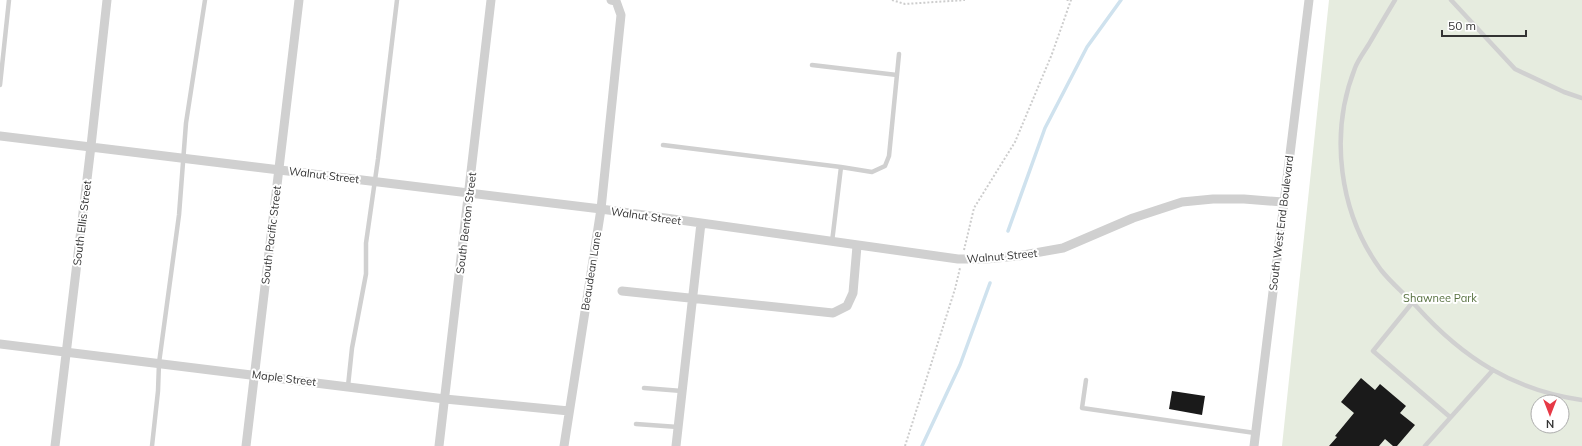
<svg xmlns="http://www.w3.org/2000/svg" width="1582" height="446" viewBox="0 0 1582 446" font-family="Mulish,sans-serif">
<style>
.green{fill:#e6ecdf;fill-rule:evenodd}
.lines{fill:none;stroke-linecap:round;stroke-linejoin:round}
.stream{stroke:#cfe2ee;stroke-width:3.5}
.building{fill:#1a1a1a}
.path{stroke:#cdcdcd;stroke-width:2;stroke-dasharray:2 2;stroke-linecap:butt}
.service{stroke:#d0d0d0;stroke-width:4.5}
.minor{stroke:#d0d0d0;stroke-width:9}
.labels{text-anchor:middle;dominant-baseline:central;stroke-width:4;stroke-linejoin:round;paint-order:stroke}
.street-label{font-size:11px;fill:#333;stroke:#fff}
.park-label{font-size:11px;fill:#56703f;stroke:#fff}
</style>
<rect width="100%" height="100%" fill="#fff"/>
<path class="green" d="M1329 0H1582V446H1282ZM1538 402H1562V426H1538Z"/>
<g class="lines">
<path class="stream" d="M1008 231 1045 128 1087 47 1121 0
M922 446 960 365 990 283"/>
</g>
<path class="building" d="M1361 378 1375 390 1380 384 1406 406 1400 413 1415 425 1397 446H1393L1385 439 1379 446H1329L1337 437 1335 436 1354 413 1341 402Z
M1172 391 1205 396 1202 415 1169 409Z"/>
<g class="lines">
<path class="path" d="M892 0 905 4 965 0
M964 250 974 208 1015 142 1052 54 1071 0H1065
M905 446 955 289 960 268"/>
<path class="service" d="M1395 0C1386 15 1377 30 1369 44 1364 52 1358 60 1355 68 1329 134 1339 213 1381 270 1392 284 1405 294 1417 307 1463 358 1513 390 1582 400
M1451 0 1515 69 1564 92 1582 98
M812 65 897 75
M0 85 9 0
M663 145 841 167 832 242
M841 167 872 172 885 166 889 156 899 54
M1412 303 1373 351 1450 417
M1086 380 1082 408 1255 433
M348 386 352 348 366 274V243L378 159 397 0
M644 388 682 391
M636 424 678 427
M152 446 158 391 159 363 179 215 186 123 205 0
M1425 446 1493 370"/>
<path class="minor" d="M0 136 601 209 958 259H986L1018 256 1063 248 1133 218 1182 202 1213 199H1244L1283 202
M622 291 833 313 847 306 853 293 857 246
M0 344 445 399 569 411
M55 446 91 146 107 0
M246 446 299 0
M439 446 491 0
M564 446 601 209 621 15 616 1 611 0
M676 446 701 223
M1254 446 1309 0"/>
</g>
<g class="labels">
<g class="street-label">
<text transform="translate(324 175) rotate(7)">Walnut Street</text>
<text transform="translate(646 216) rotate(8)">Walnut Street</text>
<text transform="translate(82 223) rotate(-83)">South Ellis Street</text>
<text transform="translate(466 223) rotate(-83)">South Benton Street</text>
<text transform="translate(1281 223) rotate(-83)">South West End Boulevard</text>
<text transform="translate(271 235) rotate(-83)">South Pacific Street</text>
<text transform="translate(1002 256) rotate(-5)">Walnut Street</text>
<text transform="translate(591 271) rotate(-81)">Beaudean Lane</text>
<text transform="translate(284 378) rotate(7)">Maple Street</text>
</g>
<g class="park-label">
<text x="1440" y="298">Shawnee Park</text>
</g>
</g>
<g transform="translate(1550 414) rotate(180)"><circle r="19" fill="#ffffff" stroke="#adadad"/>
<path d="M0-3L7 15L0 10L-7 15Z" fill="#e63946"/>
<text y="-6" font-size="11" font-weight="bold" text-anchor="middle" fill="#333333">N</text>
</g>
<path d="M1442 30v6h84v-6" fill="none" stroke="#333333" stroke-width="2"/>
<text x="1448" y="30" font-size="12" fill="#333333" stroke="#ffffff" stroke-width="3" paint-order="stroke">50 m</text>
</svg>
